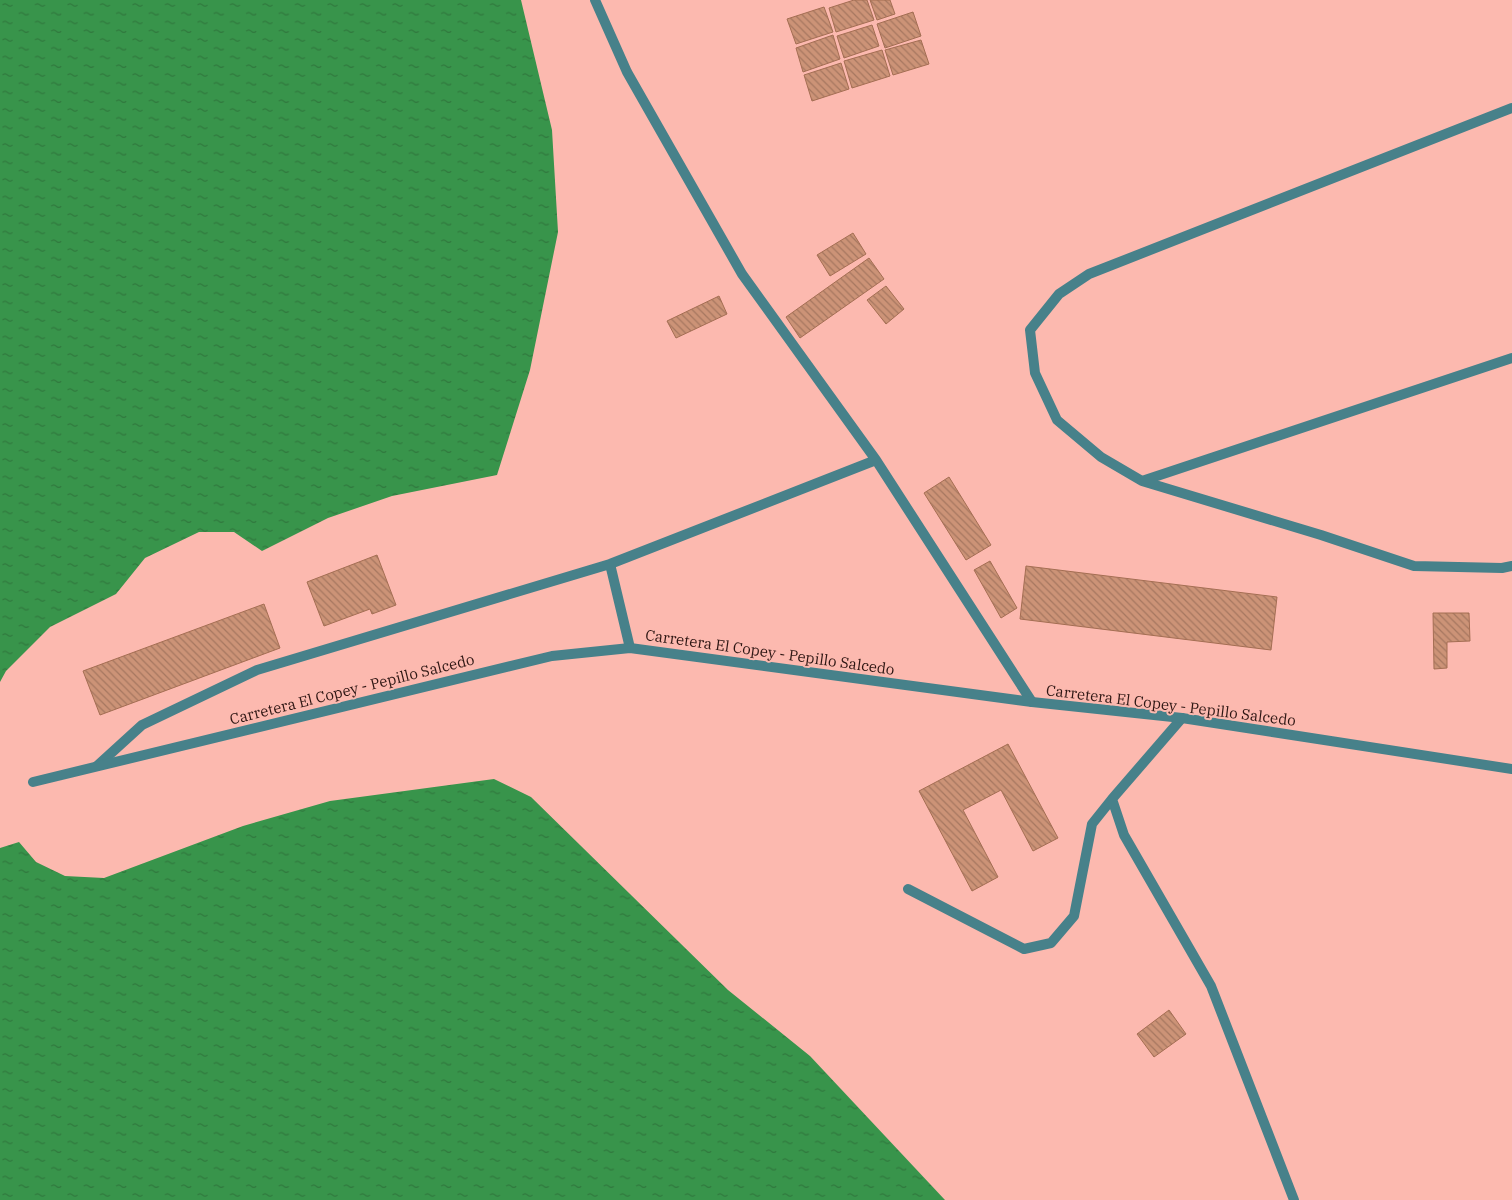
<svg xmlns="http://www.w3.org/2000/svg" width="1512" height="1200" viewBox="0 0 1512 1200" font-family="'IBM Plex Serif',serif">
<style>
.water{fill:url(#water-ripples)}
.building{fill:url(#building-back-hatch);stroke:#a46e53}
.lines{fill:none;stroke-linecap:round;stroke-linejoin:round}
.service{stroke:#47818a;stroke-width:10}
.minor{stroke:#47818a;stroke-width:10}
.labels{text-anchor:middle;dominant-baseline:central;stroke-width:4;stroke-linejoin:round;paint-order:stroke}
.street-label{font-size:15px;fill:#2e1613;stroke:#fcb9af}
</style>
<defs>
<pattern id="water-ripples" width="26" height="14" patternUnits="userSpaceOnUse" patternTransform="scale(1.25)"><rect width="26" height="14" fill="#38944b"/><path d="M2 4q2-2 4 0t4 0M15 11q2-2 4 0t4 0" fill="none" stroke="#30783d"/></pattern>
<pattern id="building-back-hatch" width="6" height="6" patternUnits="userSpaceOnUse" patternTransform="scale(1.25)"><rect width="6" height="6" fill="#cc9377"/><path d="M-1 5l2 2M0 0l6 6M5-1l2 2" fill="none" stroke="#a67760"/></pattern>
</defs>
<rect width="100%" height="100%" fill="#fcb9af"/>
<path class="water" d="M0 0H521L552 130 558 232 530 370 497 475 392 496 328 518 262 551 234 532H199L145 558 116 594 50 627 6 671 0 682Z
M494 779 531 797 728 990 810 1056 945 1200H0V848L19 842 36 862 65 876 104 878 243 826 330 801Z"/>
<path class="building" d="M854 0H867L874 20 836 32 829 8Z
M870 0H890L895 14 877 20Z
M824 7 833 32 796 44 787 19Z
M913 12 921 36 885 48 877 24Z
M872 25 879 46 844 58 837 36Z
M833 35 840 59 803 72 796 48Z
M921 40 929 64 893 75 885 50Z
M882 50 890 76 852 88 844 61Z
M841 63 849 89 812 101 804 75Z
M853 233 866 254 830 276 817 255Z
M869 258 884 279 800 338 786 317Z
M886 286 904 309 886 324 867 300Z
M719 296 727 314 676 338 667 321Z
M949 477 991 545 966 560 924 493Z
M377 555 396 605 372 614 370 609 324 626 307 582Z
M990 561 1017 608 1001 618 974 570Z
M1026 566 1277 597 1271 650 1020 619Z
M264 604 280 648 100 715 83 671Z
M1433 613H1469L1470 641 1447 642V668L1434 669Z
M1008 744 1058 838 1033 851 1001 790 963 810 998 877 972 891 919 791Z
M1169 1010 1186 1034 1154 1057 1137 1034Z"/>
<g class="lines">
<path class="service" d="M595 0 627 72 742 274 876 460 1032 702
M1512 108 1089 274 1059 294 1030 330 1035 373 1057 420 1101 457 1142 481 1512 358
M1142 481 1321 535 1414 566 1502 568 1512 566
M610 564 630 648
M1182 718 1112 799 1124 835 1211 986 1294 1200
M97 766 142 725 257 670 610 564 876 460
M908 889 1024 949 1051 943 1074 916 1092 824 1112 799"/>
<path class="minor" d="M33 782 552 656 630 648 1032 702 1182 718 1512 769"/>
</g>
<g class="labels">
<g class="street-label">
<text transform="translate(770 652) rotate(8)">Carretera El Copey - Pepillo Salcedo</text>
<text transform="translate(352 689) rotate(-14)">Carretera El Copey - Pepillo Salcedo</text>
<text transform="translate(1171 705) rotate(7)">Carretera El Copey - Pepillo Salcedo</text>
</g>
</g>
</svg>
